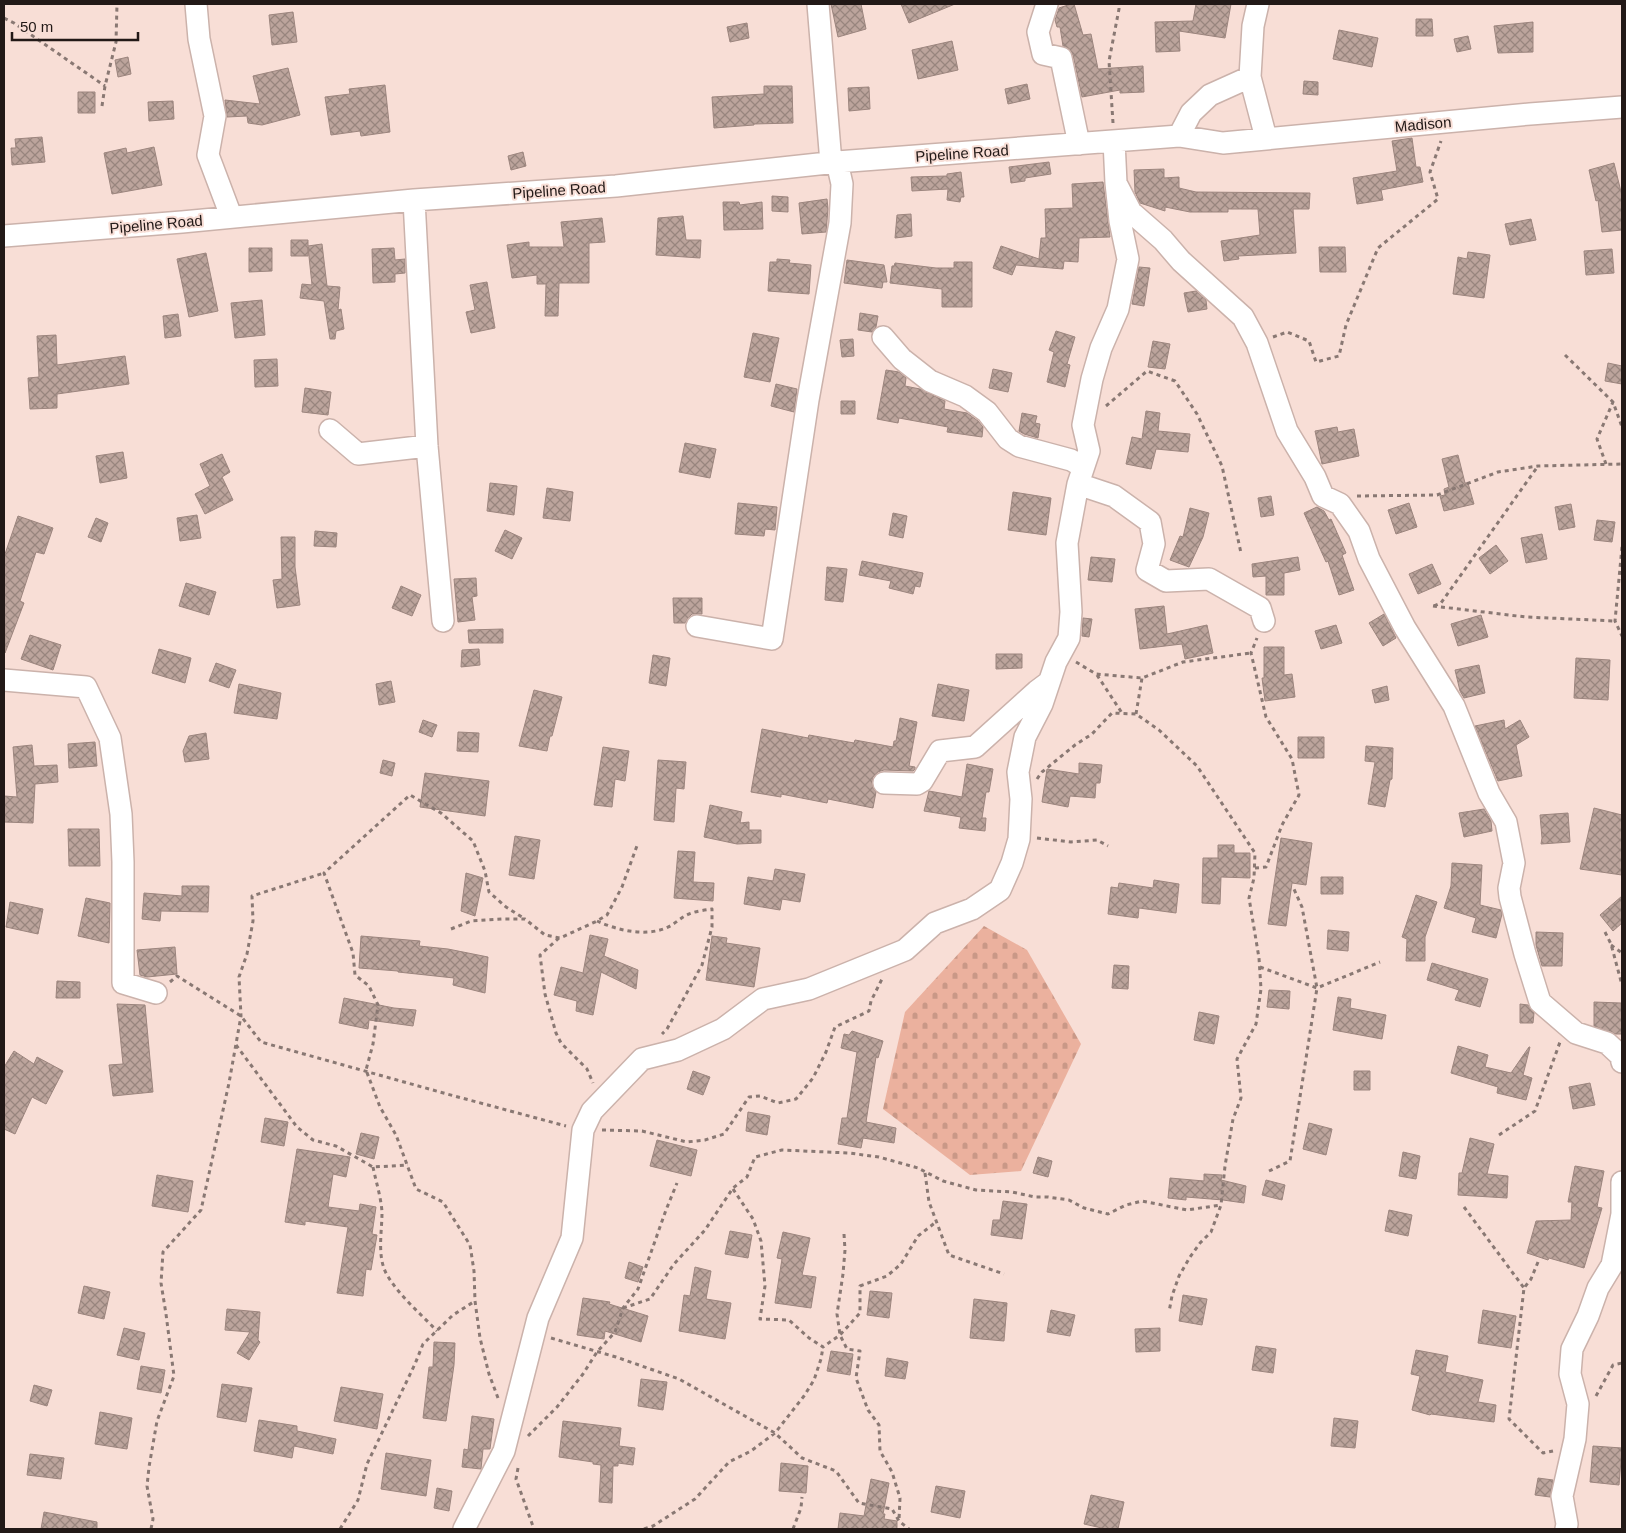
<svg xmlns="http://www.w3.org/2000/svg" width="1626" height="1533" viewBox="0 0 1626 1533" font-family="Helvetica,sans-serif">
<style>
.cemetery{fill:url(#cemetery-stones)}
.building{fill:url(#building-cross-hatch);stroke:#9c857e}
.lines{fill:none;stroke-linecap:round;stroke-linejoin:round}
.minor-casing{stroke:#cbb2ab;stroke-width:24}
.path{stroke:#897873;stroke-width:3;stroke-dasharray:4 4;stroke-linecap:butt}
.minor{stroke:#fff;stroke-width:21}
.labels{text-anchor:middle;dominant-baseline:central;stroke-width:4;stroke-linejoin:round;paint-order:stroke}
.street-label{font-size:15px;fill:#221917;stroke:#f8ded6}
</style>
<defs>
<pattern id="cemetery-stones" width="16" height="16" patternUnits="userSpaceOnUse" patternTransform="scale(1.25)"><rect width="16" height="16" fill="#ebb19e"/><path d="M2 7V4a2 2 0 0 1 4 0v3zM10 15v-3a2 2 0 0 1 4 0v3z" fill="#c99887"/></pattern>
<pattern id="building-cross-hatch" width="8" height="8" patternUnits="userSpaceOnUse" patternTransform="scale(1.25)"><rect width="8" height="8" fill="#bca49c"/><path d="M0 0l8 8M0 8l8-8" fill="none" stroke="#98857e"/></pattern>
</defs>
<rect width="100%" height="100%" fill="#f8ded6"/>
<path class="cemetery" d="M984 926 1027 950 1081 1044 1021 1171 970 1175 883 1109 905 1012Z"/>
<path class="building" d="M831 4H861L866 29 838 37Z
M901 4H955L909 23Z
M1071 4H1074L1083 35 1091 34 1098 69 1143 66 1144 92 1120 93V90L1082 97 1073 55 1069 49 1063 46 1060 27H1057L1055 20 1059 8Z
M1196 4H1231L1225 38 1179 31 1180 51 1156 52 1155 22 1193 21Z
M293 12 297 42 272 45 269 15Z
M1416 19H1432L1433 36H1416Z
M1533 22V52L1498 53 1494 26Z
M747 23 749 38 730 42 727 27Z
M1339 30 1378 38 1372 67 1333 59Z
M1468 36 1471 49 1457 52 1454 39Z
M952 41 958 70 918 79 912 50Z
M128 57 131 74 118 77 115 60Z
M288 68 300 115 262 125 248 123 247 116 227 117 225 100 260 104 253 76Z
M1304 81 1318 82V95L1303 94Z
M1027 84 1030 99 1008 104 1005 89Z
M385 85 390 132 361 136 360 131 331 135 325 97 350 94 349 89Z
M764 86H792L793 123 754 124V125L714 128 712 97 764 94Z
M869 87 870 109 849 111 848 88Z
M78 92H95V113H78Z
M173 101 174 119 149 121 148 102Z
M42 137 45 162 12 165 11 148H16L15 139Z
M1412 138 1416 167H1420L1423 182 1381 190 1383 200 1357 204 1353 178 1397 171 1392 141Z
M154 147 162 185 112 194 104 153 126 148 127 153Z
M523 152 526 166 511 170 508 156Z
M1049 162 1051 174 1025 178V181L1011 183 1009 167Z
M1614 163 1622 196V230L1602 232 1598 200 1596 201 1589 170Z
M1164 169V178L1179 177V188L1196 192 1310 193 1309 209H1293L1296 253 1238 256 1239 259 1224 261 1221 241 1260 235 1258 209H1228V212H1190L1165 207V211L1140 203 1135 192 1134 170Z
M961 172 964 197H961L960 202 947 200 948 189 912 191 911 177 947 176V174Z
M1103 182 1110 237 1079 238 1078 262 1064 261 1063 269 1016 265 1012 275 993 268 1001 246 1039 259 1041 238H1046L1045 209 1073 208 1072 184Z
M772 196 788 197V212L772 211Z
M827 199 828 209 826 232 802 234 799 203Z
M723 202H739L740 205 762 202 763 229 724 230Z
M911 214 912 236 895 238 897 215Z
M683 216 686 240H701L700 258 656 255 658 218Z
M602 218 605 242 589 243V283H559L558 316H545L546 284H537V275L512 278 507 245 529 242V247H564L561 222Z
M1531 219 1536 240 1510 245 1505 224Z
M291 240H308V246L322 244 327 286 340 287 338 310 341 309 344 329 336 331 335 339H330L324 301 300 298 302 284 312 285 308 247V256H291Z
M1319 247H1345L1346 272H1320Z
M249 248H272V271L249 272Z
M394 248 395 260 405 259V273L395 274V282L373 283 372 249Z
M1612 249 1614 273 1586 275 1584 251Z
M1468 252 1490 255 1484 298 1453 294 1458 257 1467 259Z
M206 253 218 311 189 317 177 259Z
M777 259 790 260 789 263 811 265 809 294 768 291 770 262H777Z
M847 260 884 265 887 282H883L882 288 844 283Z
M954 262H972V307H942V289L890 283 892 266H894L895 263 936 268H954Z
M1139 267 1150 268 1144 306 1132 304Z
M487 282 495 328 471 333 466 312 475 310 470 285Z
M1196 291 1206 300 1207 309 1188 312 1184 293Z
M262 300 265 335 235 338 231 303Z
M860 313 878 316 876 327 872 332 858 330Z
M178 314 181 336 165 338 163 316Z
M1056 331 1075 337 1067 364 1070 365 1065 387 1047 382 1054 352 1049 350Z
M753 333 779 338 770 382 744 377Z
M56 335 57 365 125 356 129 384 57 394V408L30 409 28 378 39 377 37 336Z
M853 339 854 356 842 357 840 340Z
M1153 341 1170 344 1165 369 1148 367Z
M277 359 278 386 255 387 254 360Z
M1608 363 1622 366V384L1605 381Z
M993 369 1012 373 1008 392 989 388Z
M886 370 899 372 906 378 905 386 920 389 945 401 944 409 967 413 978 421 983 427 982 437 947 432 948 427 899 418 898 423 877 419Z
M776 384 797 389 794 412 771 406Z
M305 388 331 392 328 415 302 412Z
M841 401H855V414H841Z
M1146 411 1160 413 1158 431 1190 434 1188 452 1156 449 1151 469 1126 464 1132 437 1142 439Z
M1022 413 1037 416 1035 423 1040 424 1038 438 1024 434 1019 431Z
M1337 427 1338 432 1354 429 1359 456 1322 464 1315 431Z
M685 443 716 449 710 478 679 472Z
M123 452 127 478 100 483 96 456Z
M222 454 230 472 222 477 233 500 205 514 195 494 210 486 200 464Z
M1458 455 1465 483H1468L1474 504 1444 511 1440 496 1445 495 1444 489 1449 487 1442 459Z
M490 483 517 486 514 515 487 511Z
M547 488 573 492 570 521 543 518Z
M1013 492 1051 498 1046 535 1008 530Z
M1271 496 1274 515 1261 517 1258 498Z
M738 503 777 507 775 530 765 529 764 536 735 534Z
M1409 503 1417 527 1396 534 1388 510Z
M1571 504 1575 527 1559 530 1555 507Z
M1317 507 1324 511 1329 520 1331 519 1346 553 1342 555 1354 590 1339 595 1328 561 1326 562 1304 513Z
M1190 508 1209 513 1203 537 1189 567 1170 560 1180 536 1183 537Z
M893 513 907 516 903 538 889 535Z
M197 515 201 538 180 541 177 518Z
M18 516 53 528 44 554 36 552 20 601 24 603 5 653 4 557Z
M96 518 108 523 101 542 88 537Z
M1597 520 1615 522 1612 542 1594 540Z
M505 530 522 538 512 559 495 551Z
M315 531 337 533 336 547 314 546Z
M1542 534 1547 559 1526 563 1521 538Z
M281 537H295V567L300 605 277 608 273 580 282 579Z
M1496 545 1508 561 1490 574 1479 558Z
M1091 557 1115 559 1112 582 1088 580Z
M1298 557 1300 570 1284 573V595H1266V576L1253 577 1252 564Z
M862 561 923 573 920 587 915 586 913 594 889 588 891 581 859 575Z
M1432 564 1441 584 1418 594 1409 574Z
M827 567 847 569 843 602 825 600Z
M476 578 477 596 472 597 475 620 458 622 454 579Z
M186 583 216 592 209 615 179 606Z
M401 586 421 595 412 616 392 608Z
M673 598H702V614H692L688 618 685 623H674Z
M1164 606 1167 634 1207 625 1213 653 1185 659 1182 644 1140 649 1135 609Z
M1384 614 1396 638 1383 646 1369 623Z
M1481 615 1488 637 1458 646 1451 624Z
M1083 618 1092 619 1089 637 1082 636Z
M1336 625 1342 643 1321 649 1315 631Z
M503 629V643H469L468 630Z
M30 635 61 645 53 670 21 659Z
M1264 647H1284V675L1292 674 1295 697 1265 701 1262 678H1264Z
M159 649 191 658 185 683 152 673Z
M479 649 480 665 461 667 462 650Z
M996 654H1022V668L996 669Z
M653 655 670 658 666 686 649 683Z
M1576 658 1610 660 1608 700 1574 698Z
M216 663 236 670 229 688 209 681Z
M1479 665 1485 693 1464 698 1460 691 1455 670Z
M391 681 395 702 379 705 376 684Z
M239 684 281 693 277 719 234 713Z
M938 684 969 690 964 721 932 716Z
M1387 686 1389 700 1375 703 1372 690Z
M534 690 562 697 552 736H550L547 751 519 746Z
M900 718 917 722 909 766 915 767V769L913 771 884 770 878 772 873 777 872 782 873 788 876 792 873 808 828 799 827 803 781 794V797L751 792 762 729 808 738 809 735 854 743 855 740 893 747 894 741H896Z
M423 720 437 725 432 737 419 732Z
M1504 720 1505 729 1520 720 1529 737 1516 745 1522 776 1498 781 1475 726Z
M458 732 479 733 478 752 457 751Z
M206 733 209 759 185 762 183 751 189 736Z
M1298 737H1324V758H1298Z
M95 742 97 766 69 768 68 744Z
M32 745 34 766 57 765 58 782 35 784 33 823 4 822V796L17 797 13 747Z
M1366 746 1393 748 1392 779 1390 780 1385 807 1368 804 1375 762 1365 761Z
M603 747 629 751 625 781 615 779 612 807 594 805Z
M383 760 395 763 392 776 380 773Z
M658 760 686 762 684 789 676 788 674 822 654 820Z
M1079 763 1102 765 1100 783H1096L1095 798 1070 796 1068 807 1042 802 1047 769 1079 774Z
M967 764 993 769 989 792H986L982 818H986L985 831 959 828 961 817 924 811 929 791 962 797Z
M425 773 489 781 485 816 420 807Z
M710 805 742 812 740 823 749 822V830H761V843L737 844 704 837Z
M1594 808 1622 815V875L1580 869Z
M1484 809 1491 821 1492 831 1464 837 1459 813Z
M1568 813 1570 842 1541 844 1542 838 1540 815Z
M68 829H99L100 866H69Z
M515 836 540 840 534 879 509 875Z
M1281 838 1312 843 1306 885 1292 883 1286 926 1268 924Z
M1218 845H1234V853H1250V878L1221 877 1220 904 1202 903 1203 858H1218Z
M678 851 695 852 693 882 714 883 713 901 674 898Z
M1452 863 1482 865 1480 905 1501 910 1502 914 1496 938 1472 932 1476 918 1444 908 1451 886Z
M775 869 805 874 800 902 782 899 780 910 744 904 748 877 773 881Z
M466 873 483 878 475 916 461 911Z
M1321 877H1343V894H1321Z
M1154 880 1179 884 1176 913 1139 908 1138 918 1108 914 1111 887 1118 888 1119 883 1153 888Z
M182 886H209L208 912 161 911 160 921 142 919 144 893 182 896Z
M1416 895 1437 902 1425 937V961H1406L1407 939 1402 937Z
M1622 896V923L1613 931 1600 915Z
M86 898 110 903 109 943 78 936Z
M10 902 43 909 38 934 6 927Z
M1328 930 1349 932 1348 951 1327 949Z
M1536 932 1563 933 1562 966H1542L1536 945Z
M590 935 608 939 604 956 638 970 636 989 601 972 593 1015 576 1011 577 1001 554 995 561 967 583 973Z
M361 936 420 941 419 946 448 949 488 957 485 993 453 985 454 978 398 972V971L359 968Z
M712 936 727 938 726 943 760 948 754 987 706 980Z
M175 947 177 974 147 977 140 975 137 950Z
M1432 963 1488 979 1480 1007 1455 1000 1459 990 1427 980Z
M1114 965 1129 966 1128 989 1112 988Z
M57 981 80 982V998H56Z
M1269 990 1290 991 1289 1009 1267 1007Z
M1338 997 1351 999 1350 1008 1386 1015 1382 1039 1333 1030Z
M344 998 394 1008 416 1010 413 1026 369 1020 368 1029 339 1023Z
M1594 1002 1621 1003 1622 1034H1615L1594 1026Z
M117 1004 145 1005 153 1092 113 1096 109 1065 123 1064Z
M1520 1004 1528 1005 1534 1013 1533 1023H1520Z
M1199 1012 1219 1016 1214 1044 1194 1040Z
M852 1031 883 1041 878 1058 876 1057 866 1122 896 1128 894 1143 863 1138 861 1148 838 1144 842 1118H847L857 1052 841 1048 844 1034 849 1035Z
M1458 1046 1488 1055 1485 1067 1511 1073 1529 1047H1530L1523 1075 1532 1078 1526 1100 1497 1093 1498 1087 1451 1073Z
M14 1051 34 1064 37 1057 63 1071 46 1104 32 1097 15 1134 4 1129V1067Z
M693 1071 710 1077 703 1095 687 1089Z
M1354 1071H1370V1090H1354Z
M1590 1083 1595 1105 1573 1109 1569 1087Z
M748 1112 770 1116 767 1135 746 1131Z
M265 1118 288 1122 284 1146 261 1142Z
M1309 1123 1332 1129 1326 1155 1303 1149Z
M361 1133 379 1137 374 1159 356 1154Z
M1470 1138 1494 1144 1487 1174 1508 1176 1507 1198 1458 1195 1459 1173H1462Z
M657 1140 697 1150 691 1176 650 1166Z
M297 1149 350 1157 346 1177 333 1174 328 1207 359 1211 360 1204 376 1207 372 1234 377 1235 371 1270 366 1269 363 1296 337 1293 348 1227 305 1221V1225L285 1222Z
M1403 1152 1420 1156 1416 1179 1399 1176Z
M1038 1157 1052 1161 1048 1177 1033 1173Z
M1575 1166 1604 1171 1597 1207 1602 1208 1584 1268 1549 1258 1548 1260 1527 1253 1536 1221 1571 1220 1572 1202H1568Z
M1204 1174 1222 1175 1221 1180 1246 1186 1244 1203 1223 1200 1186 1197V1200L1168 1198 1170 1178 1204 1181Z
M157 1175 193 1181 188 1212 152 1206Z
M1266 1180 1285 1185 1282 1200 1262 1195Z
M1003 1201 1027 1204 1022 1239 991 1235 993 1220H1000Z
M1389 1210 1412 1215 1408 1236 1385 1231Z
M730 1231 752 1235 748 1258 725 1254Z
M783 1232 810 1238 802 1275 816 1277 811 1308 775 1303 782 1259 777 1258Z
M629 1262 643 1267 638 1282 625 1278Z
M695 1267 711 1271 706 1299 731 1303 725 1339 679 1331 684 1295 690 1296Z
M84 1286 110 1292 104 1319 78 1313Z
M870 1291 892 1293 889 1318 867 1315Z
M1183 1295 1207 1299 1202 1325 1179 1321Z
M583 1298 610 1302 609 1304 648 1316 641 1342 605 1331 604 1339 577 1335Z
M974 1299 1007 1303 1004 1341 970 1338Z
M227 1309 260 1312 258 1340 260 1342 249 1360 237 1353 250 1332 225 1330Z
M1051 1310 1075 1315 1070 1336 1047 1332Z
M1483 1310 1516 1316 1511 1348 1478 1343Z
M124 1328 145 1333 139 1360 117 1355Z
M1160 1328V1351L1136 1352 1135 1329Z
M434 1342 455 1343 454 1365 446 1421 423 1418 429 1367H433Z
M1256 1346 1276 1349 1273 1373 1252 1370Z
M1416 1350 1448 1356 1445 1372 1483 1380 1478 1402 1496 1405 1494 1422 1431 1414 1430 1415 1412 1410 1420 1376 1411 1374Z
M831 1351 853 1354 850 1375 827 1371Z
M887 1358 908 1362 905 1379 885 1376Z
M141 1366 165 1370 161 1393 137 1389Z
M641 1379 667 1382 663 1410 638 1406Z
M222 1384 252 1388 246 1422 217 1417Z
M34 1385 52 1390 47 1406 30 1401Z
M341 1387 383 1394 377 1429 334 1421Z
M100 1412 132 1418 127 1449 95 1444Z
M472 1416 494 1419 490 1449H483L481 1469 462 1467 464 1449 468 1450Z
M1334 1418 1358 1421 1355 1448 1331 1446Z
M259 1420 297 1426V1431L336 1439 333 1454 294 1446 292 1458 254 1451Z
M563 1421 621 1428 619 1446 635 1448 633 1465 618 1463V1466H613L612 1503 599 1502 601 1465 593 1464V1462L559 1457Z
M1593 1446 1622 1448 1619 1485 1590 1482Z
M386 1453 431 1460 426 1496 381 1489Z
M30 1454 64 1458 61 1479 27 1475Z
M781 1463 808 1466 806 1493 779 1491Z
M1538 1478 1553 1480 1550 1497 1535 1495Z
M871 1479 889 1483 883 1514H885L884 1519 897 1521V1529H862L851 1528V1529H838L840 1513 864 1516Z
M936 1486 965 1491 960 1518 931 1512Z
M437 1488 452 1491 449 1511 434 1508Z
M1091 1495 1124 1502 1118 1529H1106L1084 1524Z
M44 1512 97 1522V1529H41Z"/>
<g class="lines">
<defs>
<path id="minor" d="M196 4 199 39 215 116 208 155 231 216
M818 4 831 163
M1047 4 1038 32 1043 54 1061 58 1079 144
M1258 4 1253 26 1250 77 1266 138
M1179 136 1191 113 1210 95 1250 77
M1114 141 1116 183 1131 212 1163 240 1181 261 1243 317 1257 343 1287 431 1315 477 1323 496 1340 504 1359 531 1369 559 1405 628 1454 706 1489 793 1506 822 1514 863 1509 888 1510 897 1525 954 1540 1002 1576 1033 1607 1043 1621 1056 1622 1062
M414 200 427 446 443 621
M4 236 182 222 414 200 616 186 837 162 1179 136 1223 143 1530 114 1622 107
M883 337 902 359 930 381 965 396 987 412 1008 439 1019 446 1071 460 1083 467
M330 430 358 454 427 446
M1078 484 1114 496 1150 522 1154 544 1147 570 1166 581 1209 579 1260 608 1264 621
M697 626 772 639 808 400 840 223 842 184 837 162
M4 680 86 687 110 738 121 814 123 862V983L156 993
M884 783 917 784 922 781 940 751 975 747 1037 691 1049 682
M464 1529 504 1451 538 1318 572 1238 583 1130 592 1111 642 1059 678 1050 723 1029 763 999 809 989 905 950 935 923 972 909 1000 890 1012 863 1019 839 1021 799 1018 772 1025 737 1042 704 1056 662 1069 638 1071 612 1067 543 1078 484 1089 451 1083 425 1092 379 1101 348 1118 309 1128 259 1120 221 1116 183
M1566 1529 1567 1524 1562 1496 1575 1439 1578 1404 1570 1374 1572 1349 1588 1316 1598 1288 1612 1265 1622 1214V1182"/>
</defs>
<use href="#minor" class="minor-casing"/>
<path class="path" d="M4 18 14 23 105 86
M102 106 105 86 116 42 117 4
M1113 123 1109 61 1119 9V4
M1273 337 1287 332 1309 341 1316 362 1339 356 1346 325 1378 248 1438 199 1430 172 1441 141
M1565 355 1613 402 1622 427
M1106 406 1147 371 1175 381 1197 414 1222 466 1241 553
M1606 464 1597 439 1613 402
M1357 496 1437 495 1498 472 1538 466 1622 464
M1622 547 1615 621 1622 636
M1433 606 1526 617 1615 621
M1434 606 1441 603 1538 466
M1076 662 1096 674 1142 678 1183 662 1251 653
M1097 675 1122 713
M1136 714 1142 678
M1037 779 1042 772 1075 745 1092 734 1112 713 1136 714 1159 730 1197 766 1255 853 1254 878 1249 898 1259 958 1261 989 1256 1024 1237 1059 1241 1098 1233 1119 1225 1166 1221 1205 1211 1232 1200 1243 1190 1257 1179 1276 1172 1296 1169 1312
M1037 838 1071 842 1097 840 1108 846
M1255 868 1266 867 1282 825 1299 795 1292 759 1266 717 1251 653 1257 638
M597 921C617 930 644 937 666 928 674 925 681 917 689 914 696 911 705 910 712 909V927L702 965 667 1029 662 1034
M451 929 471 921 502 919H525L545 935 560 938 597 921 607 915 622 887 638 843
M1605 932 1611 944 1622 985
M559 938 540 955 545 994 556 1033 561 1043 587 1069 593 1083
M1611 945 1622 953
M1260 967 1317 988 1380 962
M170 982 177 976 241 1016 261 1042 447 1094 566 1126
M236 1045 297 1127 313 1140 336 1146 373 1167 408 1165
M602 1130 642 1131 687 1142 705 1140 724 1134 749 1097 760 1096 778 1103 796 1099 813 1078 826 1052 835 1027 869 1011 871 1001 882 979
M1499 1135 1535 1111 1560 1042
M373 1167C376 1182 381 1197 382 1212 382 1232 377 1255 386 1273 398 1295 420 1313 437 1331
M1269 1171 1290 1161 1317 988 1302 907 1293 887
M925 1173 929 1202 949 1255 1004 1274
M733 1189 753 1219 761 1241 765 1286 760 1319 789 1320 809 1338 823 1347 840 1335 860 1313V1286L887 1276 901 1264 918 1236 936 1222
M1464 1207 1524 1288
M844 1234 845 1250 843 1274 837 1314 840 1335 847 1349 860 1351 856 1378 868 1410 879 1425 880 1451 892 1472 900 1498 899 1520
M1538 1262 1531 1279 1524 1288 1509 1419 1543 1453 1553 1451
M623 1308 650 1299 674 1264 705 1230 733 1188 747 1177 755 1157 782 1150 849 1153 879 1157 918 1168 943 1181 976 1190 1012 1192 1035 1197H1048L1069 1200 1084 1208 1108 1214 1126 1205 1142 1201 1187 1210 1221 1205
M551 1338 616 1357 679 1379 775 1433 802 1458 836 1471 859 1503 892 1509 899 1521 909 1529
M1596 1396 1613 1365 1622 1363
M498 1398 489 1374 480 1338 475 1301 474 1271 470 1245 443 1202 416 1189 396 1135 380 1107 366 1070 373 1044 378 1005 369 986 355 975 353 953 324 873 410 795 441 813 473 841 485 871 489 892 506 907 525 919
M528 1436 557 1407 583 1374 597 1352 615 1332 623 1308 638 1289 666 1210 677 1183
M518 1468 516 1479 534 1529
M151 1529 153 1519 147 1486 149 1467 157 1421 174 1376 166 1314 161 1283 163 1252 201 1210 229 1083 241 1016 239 977 247 954 253 921 252 896 324 873
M340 1529 358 1500 367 1464 415 1364 423 1344 453 1315 475 1301
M644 1529 653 1526 695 1499 729 1462 751 1451 775 1433 804 1396 814 1380 821 1359 823 1347
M793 1529 801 1508 802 1497"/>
<use href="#minor" class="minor"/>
</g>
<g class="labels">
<g class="street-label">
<text transform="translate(1423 124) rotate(-5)">Madison</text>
<text transform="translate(962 153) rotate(-4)">Pipeline Road</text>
<text transform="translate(559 190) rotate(-4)">Pipeline Road</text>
<text transform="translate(156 224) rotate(-5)">Pipeline Road</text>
</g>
</g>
<rect width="1626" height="1533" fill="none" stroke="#221917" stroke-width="10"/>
<path d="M12 32v8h126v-8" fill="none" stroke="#221917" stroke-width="2.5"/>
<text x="20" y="32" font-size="15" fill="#221917" stroke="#f8ded6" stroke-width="4" paint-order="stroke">50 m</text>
</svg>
